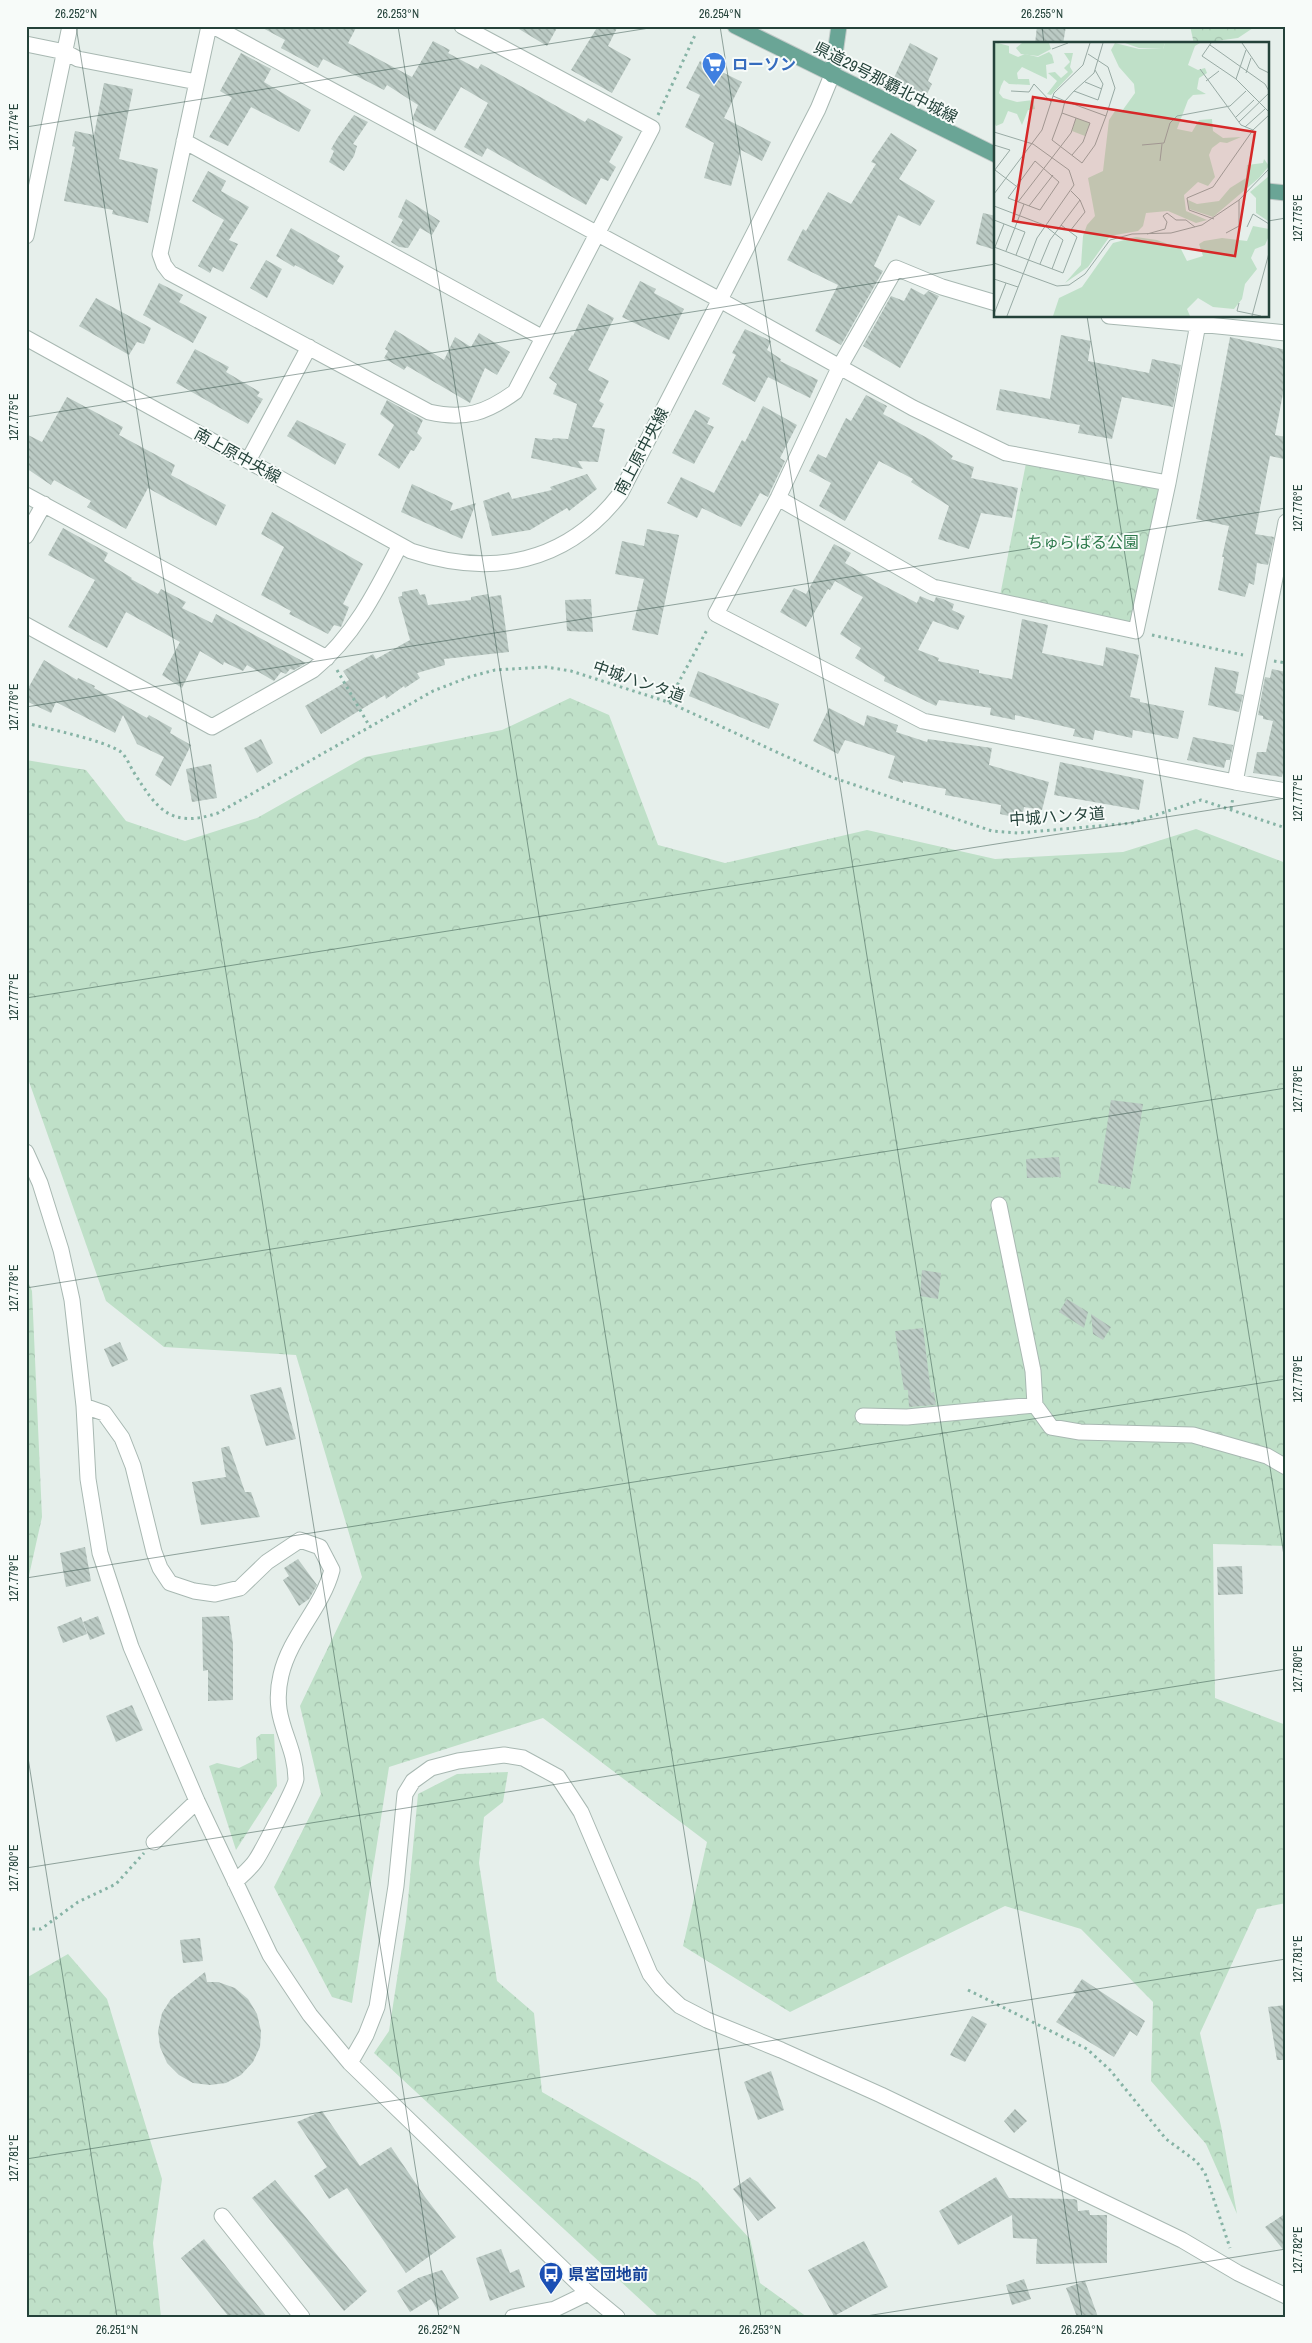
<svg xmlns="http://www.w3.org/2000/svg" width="1312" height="2343" viewBox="0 0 1312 2343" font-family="'Archivo Narrow','Noto Sans JP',sans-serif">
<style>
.forest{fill:url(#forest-crowns)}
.building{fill:url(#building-back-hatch)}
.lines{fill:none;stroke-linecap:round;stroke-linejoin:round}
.minor-casing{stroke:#a8b8b2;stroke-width:17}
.major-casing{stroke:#c2cac8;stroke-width:17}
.path{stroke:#86b3a5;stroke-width:3;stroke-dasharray:2.5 4;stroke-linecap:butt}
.minor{stroke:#fff;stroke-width:15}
.major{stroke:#6aa596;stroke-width:15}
.ticks{fill:none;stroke:#24423a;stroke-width:1;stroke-opacity:0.45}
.labels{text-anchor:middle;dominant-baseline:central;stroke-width:4;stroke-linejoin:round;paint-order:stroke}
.shop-label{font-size:16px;font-weight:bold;fill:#366cbe;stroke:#f7fbf9;text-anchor:start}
.street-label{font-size:16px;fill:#24423a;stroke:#f7fbf9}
.park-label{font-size:16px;fill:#2d7a4b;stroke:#f7fbf9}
.transit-label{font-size:16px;font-weight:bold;fill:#164399;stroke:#f7fbf9;text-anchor:start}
.inset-road{fill:none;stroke:#98aaa4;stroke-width:1}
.view{fill:#d62828;fill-opacity:0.15;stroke:#d62828;stroke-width:2.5}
.inset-edge{fill:none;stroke:#24423a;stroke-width:2.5}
.neatline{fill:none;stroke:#24423a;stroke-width:2}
.ticks-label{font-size:12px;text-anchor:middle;fill:#24423a}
</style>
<defs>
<pattern id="forest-crowns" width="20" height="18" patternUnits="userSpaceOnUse" patternTransform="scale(1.25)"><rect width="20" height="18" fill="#bfe0c8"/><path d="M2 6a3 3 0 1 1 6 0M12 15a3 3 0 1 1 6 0" fill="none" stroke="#a4c1ad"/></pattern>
<pattern id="building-back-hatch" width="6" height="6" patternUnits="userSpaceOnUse" patternTransform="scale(1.25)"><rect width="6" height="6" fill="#bbcac4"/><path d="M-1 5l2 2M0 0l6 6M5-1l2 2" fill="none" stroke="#98a6a0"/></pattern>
</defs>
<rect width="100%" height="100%" fill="#e6efeb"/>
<path class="forest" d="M1190 26H1256L1238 38 1194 44Z
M1027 458 1168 483 1136 631 999 601Z
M570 698 609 715 658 845 725 863 867 830 995 859 1123 852 1196 829 1286 863V1546L1213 1544 1215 1698 1286 1725V1903L1257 1909 1200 2033 1221 2126 1237 2214 1206 2144 1151 2081 1153 2002 1081 1929 1005 1906 790 2012 683 1946 707 1842 543 1718 389 1767 352 2003 332 1997 274 1887 321 1794 300 1706 362 1577 296 1355 164 1347 106 1301 26 1073V760L86 770 126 821 185 841 257 818 365 757 502 730Z
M26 1277 32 1291 42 1517 26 1589Z
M261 1734H274L277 1786 236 1850 209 1766 217 1763 239 1768 257 1759 256 1738Z
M508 1772 503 1802 484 1817 479 1863 497 1981 534 2013 542 2092 698 2182 750 2239 760 2283 807 2317H659L374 2053 389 2031 406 1921 418 1794 457 1774Z
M68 1954 107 1999 162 2179 153 2243 161 2317H26V1978Z"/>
<path class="building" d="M259 26H357L348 43 412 77 433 41 450 50 448 53 478 69 481 64 585 122 588 118 623 137 609 162 616 167 608 181 601 178 586 205 487 148 482 157 464 147 488 103 461 87 435 131 412 119 418 105 387 85 384 90 323 59 318 68 281 48 285 40Z
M514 26H558L547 46Z
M598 26H618L608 46 631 59 612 93 571 70Z
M1037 26H1066L1063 44H1035Z
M910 43 938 58 928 81 932 84 925 98 892 82Z
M241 53 271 69 264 82 311 110 299 132 251 107 228 146 209 137 232 98 220 91Z
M700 61 742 82 724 118 771 142 762 161 741 150 731 186 704 178 714 143 685 127 700 95 686 88Z
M104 83 133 89 119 159 158 169 148 223 112 214 113 210 64 201 75 147 72 146 75 131 94 135Z
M354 115 368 122 353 144 357 146 354 156 344 171 329 162 334 151 331 149 338 137Z
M891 133 917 150 899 179 935 201 920 226 898 215 874 266 883 271 841 345 815 331 838 285 787 260 803 229 806 231 828 192 851 204 876 164 871 162Z
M208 171 226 181 221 191 249 207 229 240 238 244 223 272 213 267 210 273 198 266 224 220 192 201Z
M406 199 440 221 432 235 420 228 408 248 399 247 391 242 403 220 398 217Z
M983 213 996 216V250L976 244Z
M291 228 340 256 337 261 344 266 333 285 295 265 294 267 276 256Z
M266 260 282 269 267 298 250 288Z
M640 281 656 289 654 293 684 309 669 340 622 317Z
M159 283 183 295 179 302 207 317 193 343 143 315Z
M911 288 924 295 928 291 939 296 900 368 863 346 891 296 904 301Z
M96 298 151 328 144 344 137 342 129 355 79 326Z
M588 304 614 318 588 370 609 381 599 401 604 404 592 427 605 429 598 462 578 461 583 469 531 458 535 438 552 440 553 438 568 439 577 404 553 394 557 384 549 378 572 335 573 336Z
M745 329 771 341 767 350 781 359 780 361 818 380 810 398 768 377 755 402 722 384 736 355 732 353Z
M395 330 444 360 455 337 471 347 479 333 510 352 497 375 485 368 470 403 407 366 404 370 384 358 388 351 385 349Z
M1061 335 1091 341 1088 361 1149 373 1152 359 1181 365 1173 407 1122 397 1112 439 1078 433 1080 425 996 410 1000 389 1050 399Z
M1230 337 1286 350V378L1275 435 1286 437V451L1284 459 1270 456 1255 534 1274 537 1268 565 1257 563 1254 585 1249 583 1245 597 1218 590 1224 557H1222L1229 526 1196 519Z
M195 349 229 367 226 372 260 392 257 396 263 399 248 424 176 383Z
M866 395 887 406 883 414 931 440 953 456 951 459 974 467 971 478 1018 488 1012 518 981 513 969 549 938 539 949 506 911 482 913 479 879 461 845 521 819 506 831 483 809 471 818 454 826 458 846 418 851 421Z
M67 397 123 427 119 435 175 465 171 475 226 505 216 526 148 488 126 529 87 507 91 501 54 480 51 485 26 468V434L42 442Z
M387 400 423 420 417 433 422 438 414 451 411 450 399 469 378 455 394 425 380 414Z
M763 406 797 425 780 458 785 461 770 492 768 497 760 493 741 527 702 508 697 518 667 503 681 477 714 493 742 440 745 442Z
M695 410 710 418 707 424 714 427 694 464 672 453Z
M297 420 346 444 335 465 287 436Z
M587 474 597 489 569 511 567 508 530 530 492 536 483 501 509 492 512 499 552 490 550 487Z
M412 484 453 503 450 511 476 503 462 539 401 512Z
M272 512 363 564 343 604 349 607 341 627 334 625 328 634 289 614 291 611 261 595 284 547 261 534Z
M63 528 108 553 104 561 132 578 131 579 158 594 161 589 186 602 182 608 212 623 216 614 306 663 294 670 290 669 286 674 281 672 274 681 247 665 243 671 224 662 223 665 200 651 182 688 162 675 180 642 126 612 107 648 68 627 95 580 48 555Z
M647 529 679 535 658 635 632 630 644 579 615 574 622 541 644 546Z
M834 544 851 553 845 563 875 581 917 603 920 596 934 602 936 597 943 599 954 604 952 610 965 616 958 630 933 621 918 650 939 658 938 661 979 670V673L1012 679 1022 619 1048 625 1042 653 1103 666 1106 647 1139 655 1130 697 1140 699V702L1184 711 1178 739 1133 730 1132 738 1095 730 1093 740 1073 736 1075 729 1015 715V720L990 715 991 708 939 700 936 706 884 681 885 677 855 658 861 648 840 634 863 597 835 581 830 590 828 589 806 627 780 612 794 588 806 594Z
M417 589 420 595 425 594 428 605 471 600V597L488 594 489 597 501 595 509 652 444 659 445 665 417 673 420 678 405 688 404 686 386 699 385 695 321 734 305 706 349 680 343 671 373 654 376 659 410 640 398 597 402 596V592Z
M591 599 593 632 567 631 565 600Z
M44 660 77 680 78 678 95 686 94 688 147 718 149 715 172 728 170 733 191 745 171 786 155 775 164 757 137 744 123 715 115 733 56 702 51 713 26 701V692Z
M1215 667 1239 672 1235 693 1243 695 1239 712 1208 705Z
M1272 669 1286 672V761L1282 777 1253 773 1257 752H1266L1273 721 1263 719V716L1258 715 1265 677 1270 678Z
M698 671 779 704 769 729 689 696Z
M829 708 864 726 867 715 898 725 896 732 927 742 928 739 992 748 989 765 1049 782 1042 810 1024 807 1022 819 1000 814 1001 805 945 795 946 789 903 781V783L888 778 895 756 845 740 838 754 813 741Z
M1193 737 1233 745 1230 760H1226L1224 768 1187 760Z
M261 739 273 763 257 773 244 748Z
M1060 762 1144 780 1139 810 1054 795Z
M211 764 217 798 192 802 186 769Z
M1111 1100 1143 1104 1130 1189 1098 1183Z
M1059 1157 1061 1177 1027 1178 1026 1159Z
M922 1270 941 1273 938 1299 920 1296Z
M1067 1299 1088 1312 1084 1328 1059 1312Z
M1091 1314 1111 1327 1103 1340 1093 1334Z
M923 1328 931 1393 934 1392 936 1405 909 1407 908 1390H904L895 1331Z
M120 1342 128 1360 112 1367 104 1349Z
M281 1387 296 1439 266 1446 250 1395Z
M229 1446 245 1492H251L260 1517 201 1525 192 1482 226 1477 221 1448Z
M85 1547 91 1581 66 1587 60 1553Z
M298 1559 317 1585 309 1599 299 1606 283 1580 289 1576 284 1568Z
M1242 1566 1243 1594 1218 1595 1217 1567Z
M98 1616 105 1634 90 1640 83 1622Z
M229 1616 233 1644V1700L208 1701V1670L203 1671 202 1617Z
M81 1617 87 1634 63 1643 57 1627Z
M132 1705 143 1730 116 1742 106 1716Z
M200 1938 203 1961 183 1963 180 1940Z
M205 1972 207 1982H218L235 1988 248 1999 257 2014 261 2031 260 2047 253 2062 241 2075 226 2083 210 2085 193 2083 179 2075 167 2063 160 2047 158 2031 162 2013 171 1999Z
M1082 1979 1145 2021 1137 2036 1130 2031 1114 2057 1056 2022 1076 1994 1073 1992Z
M1286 2005V2060H1277L1268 2007Z
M972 2016 987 2024 965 2062 950 2055Z
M771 2071 784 2110 758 2120 744 2082Z
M1015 2109 1027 2121 1014 2133 1004 2121Z
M322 2111 360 2166 391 2147 425 2197 456 2237 406 2273 347 2188 329 2199 314 2176 327 2167 297 2122Z
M750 2177 776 2208 758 2221 733 2189Z
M996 2177 1009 2198 1074 2199 1077 2200 1078 2211 1089 2210 1090 2215H1107V2263L1036 2264 1037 2239 1013 2238 1012 2215 958 2245 939 2211Z
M275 2180 367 2291 344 2311 252 2198Z
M1286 2213V2253L1265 2227Z
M204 2239 251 2297 267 2317H229L181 2258Z
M864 2241 888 2287 834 2316 808 2270Z
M501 2249 510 2273 519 2269 525 2287 490 2301 476 2258Z
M442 2270 459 2298 438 2311 431 2299 410 2312 397 2291 418 2278Z
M1024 2279 1031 2299 1012 2305 1006 2285Z
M1085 2281 1098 2317H1077L1066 2288Z"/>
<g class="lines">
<defs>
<path id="minor" d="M209 26 160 254 164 265 170 273 429 412C465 420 486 413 515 392L652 128 462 26
M213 26 720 300 913 408 1006 453 1168 483
M26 44 65 52 78 59 197 82
M184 141 543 338
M26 236 70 26
M996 303 942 287 896 268 839 368 778 498 716 614 923 721 1235 782
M1109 316 1198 324
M26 338 411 551C492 578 567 563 620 494L818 109 832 75
M248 461 309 347
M26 495 327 658
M778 498 933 587 1136 631 1168 483 1198 324 1286 333
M1286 522 1235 782 1286 791
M26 536 44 504
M26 625 212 727 313 670C354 636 376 592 400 545
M26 1152 40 1183 61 1250 72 1300 84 1406 88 1479 100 1553 131 1647 197 1801 270 1955 310 2015 350 2063 588 2293 617 2317
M999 1205 1033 1371 1035 1405 1051 1427 1080 1432 1193 1435 1267 1456 1286 1467
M84 1406 104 1413 122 1438 133 1466 154 1552 160 1568 170 1583 194 1591 215 1594 240 1588 267 1562 300 1540 320 1547 332 1570C322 1608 290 1636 281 1675 270 1721 295 1739 296 1779 296 1786 262 1851 256 1860 251 1868 242 1875 235 1882
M863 1416 907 1417 1035 1405
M154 1842 197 1801
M350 2063 366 2035 377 2007 396 1886 405 1794 413 1781 431 1768 458 1761 504 1755 523 1758 558 1777 581 1812 650 1974 661 1988 680 2006 707 2020 781 2050 881 2095 1182 2240 1238 2273 1286 2296
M222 2216 302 2317
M513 2317 555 2309 588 2293"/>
<path id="major" d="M735 26 996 155
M832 75 839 26
M1268 191 1286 193"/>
</defs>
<use href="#minor" class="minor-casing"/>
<use href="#major" class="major-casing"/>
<path class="path" d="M658 115 696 33
M1152 635 1243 655
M1274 661 1286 663
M337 670 370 727
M668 702 708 628
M26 723C48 729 104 740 121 752 126 756 130 766 133 771 157 809 170 829 218 813L433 691 469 677 495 670 546 667 571 671 668 702 831 777 992 831 1018 833 1132 823 1201 800 1286 828
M1231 809 1233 797
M26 1929H41L78 1902 116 1884 144 1853
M968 1990 1087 2049 1110 2070 1166 2139 1196 2161 1205 2173 1230 2248"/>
<use href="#minor" class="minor"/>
<use href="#major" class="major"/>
</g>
<path class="ticks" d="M76 26 439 2317M398 26 761 2317M720 26 1082 2317M1042 26 1044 44M26 127 662 26M1268 221 1286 218M1087 316 1286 1568M26 417 996 264M26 707 1286 508M26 998 1286 798M26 1288 1286 1088M26 1578 1286 1379M26 1745 117 2317M26 1868 1286 1669M26 2159 1286 1959M860 2317 1286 2249"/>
<defs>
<symbol id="supermarket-pin" viewBox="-11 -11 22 30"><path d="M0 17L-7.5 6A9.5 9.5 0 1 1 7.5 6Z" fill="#3f7fe0" stroke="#f7fbf9"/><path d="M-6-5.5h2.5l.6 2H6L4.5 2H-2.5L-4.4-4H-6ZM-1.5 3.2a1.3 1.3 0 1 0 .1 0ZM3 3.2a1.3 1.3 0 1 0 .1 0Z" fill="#fff"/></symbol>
<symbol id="bus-pin" viewBox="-11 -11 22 30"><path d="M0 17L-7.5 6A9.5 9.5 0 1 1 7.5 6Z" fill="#1a4fb4" stroke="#f7fbf9"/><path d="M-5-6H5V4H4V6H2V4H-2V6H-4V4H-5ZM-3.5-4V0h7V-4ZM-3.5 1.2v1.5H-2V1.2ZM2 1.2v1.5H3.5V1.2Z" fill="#fff"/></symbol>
</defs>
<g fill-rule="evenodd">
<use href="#supermarket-pin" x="700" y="50" width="28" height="38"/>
<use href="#bus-pin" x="537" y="2260" width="28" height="38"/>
</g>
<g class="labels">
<g class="shop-label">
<text x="732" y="64">ローソン</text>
</g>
<g class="street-label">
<text transform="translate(886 82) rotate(27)">県道29号那覇北中城線</text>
<text transform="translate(641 451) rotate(-62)">南上原中央線</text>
<text transform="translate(238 455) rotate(29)">南上原中央線</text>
<text transform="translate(639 681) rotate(19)">中城ハンタ道</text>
<text transform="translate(1057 816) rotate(-4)">中城ハンタ道</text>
</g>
<g class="park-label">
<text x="1083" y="542">ちゅらばる公園</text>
</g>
<g class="transit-label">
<text x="568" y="2274">県営団地前</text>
</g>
</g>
<g transform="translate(994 42)">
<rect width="275" height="275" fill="#e6efeb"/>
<path d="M28 1H55L57 7 44 14 27 12 22 6ZM131 1H171L169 7 145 6Z" fill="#bfe0c8"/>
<path d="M4 1 15 4V11L24 15 31 12 44 15 55 10 58 13 60 21 52 23 53 37 28 25 23 31 24 37H35L36 43 15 42 10 38 7 44 5 51 9 56 23 60 39 58 41 67 34 68 28 83 23 72 14 69 9 81 2 84 0 80V2ZM121 1 145 7H169L171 1H206L201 4 194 23 204 28 211 26 213 31 205 36 203 47 212 52 199 53 194 58 183 87 198 90 205 78 218 77 219 89 229 96 247 95 233 101 226 100 218 106 215 113 221 135 214 144 204 140 190 153 192 169 213 178 202 181 174 169 152 171 149 184 144 189 116 194 94 225 71 241 87 223 89 194 93 183 101 174 94 136 109 129 115 78 121 69H128L141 51 140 42 125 25 117 8ZM70 11H79L76 25 79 30 57 53 53 52 63 39 54 31 61 30 67 36 74 30 70 26 76 20ZM82 76 96 81 91 94 78 89ZM270 117 275 124 265 136 219 175 195 167 194 158 203 162 225 159 236 146 252 136 253 123 269 121ZM259 184 275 187V194L271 203 261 207 257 216 263 227 251 242 248 257 240 267 219 265 204 256 193 267 196 274H59L65 256 88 245 119 201 142 195 163 198 187 207 193 219 209 214 205 202 210 199 228 196 253 199Z" fill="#bfe0c8"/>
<path d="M275 134V177L274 179 262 171V156L256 150Z" fill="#bfe0c8"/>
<path class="inset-road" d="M217 1 208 14 242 37 275 70M248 1 265 26 275 31M216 3 271 42 275 49M58 7 74 1M206 27 247 83 259 88M101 28 109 42 104 58 80 49 100 31 109 1M252 31 257 16M242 37 252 8M212 39 225 29M91 40 108 47M17 49 35 50 40 42 57 60M59 54 71 59 80 49M68 71 58 98 88 121 101 103 112 74M242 75 260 58M245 80 275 51M251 85 271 67M0 90 39 102M0 103 16 108 0 129M148 103 170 101 176 81 183 74 236 64 252 49M78 113 89 100 96 81 68 71 71 59 112 74 121 46 114 25 94 12M41 119 65 140 46 168 14 156ZM166 119 168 102M1 128 22 144M0 152 48 88 60 51 89 23 96 1M24 160 77 91 82 76M0 164 50 183 69 198 58 227M35 164 59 133M220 177 195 168 193 156 219 145 259 88 275 73M0 178 31 190 22 213M253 185 259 172 275 182M76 189 91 170 86 158 77 149M232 191 245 184V158M153 192 171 187 173 180 169 174 173 171 182 178H192L201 185M0 205 69 231 83 195 67 183M1 205 10 182M12 209 30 162M0 221 63 244 75 243 91 232 116 198 138 192 177 191 208 183 245 158 275 127M46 222 56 198 86 158M0 237 24 245M245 261 243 269 267 274M0 272 12 241M13 274 43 196 80 143 75 128 39 102M258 274 275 211"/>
<path class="view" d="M39 55 261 90 241 214 19 179Z"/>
<rect width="275" height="275" class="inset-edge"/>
</g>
<rect width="1312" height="2343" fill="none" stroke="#f7fbf9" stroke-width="55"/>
<rect x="28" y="28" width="1256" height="2288" class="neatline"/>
<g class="ticks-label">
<text x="76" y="18">26.252°N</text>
<text x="398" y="18">26.253°N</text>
<text x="720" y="18">26.254°N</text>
<text x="1042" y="18">26.255°N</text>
<text transform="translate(14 127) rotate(-90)" y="4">127.774°E</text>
<text transform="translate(1298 218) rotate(-90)" y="4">127.775°E</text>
<text transform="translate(14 417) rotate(-90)" y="4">127.775°E</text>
<text transform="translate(1298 508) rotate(-90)" y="4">127.776°E</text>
<text transform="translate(14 707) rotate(-90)" y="4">127.776°E</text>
<text transform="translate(1298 798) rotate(-90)" y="4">127.777°E</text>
<text transform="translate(14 997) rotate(-90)" y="4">127.777°E</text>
<text transform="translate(1298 1089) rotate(-90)" y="4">127.778°E</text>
<text transform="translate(14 1288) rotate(-90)" y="4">127.778°E</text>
<text transform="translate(1298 1379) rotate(-90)" y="4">127.779°E</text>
<text transform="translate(14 1578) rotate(-90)" y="4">127.779°E</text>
<text transform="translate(1298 1669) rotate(-90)" y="4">127.780°E</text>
<text transform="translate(14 1868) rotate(-90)" y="4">127.780°E</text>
<text transform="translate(1298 1959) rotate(-90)" y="4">127.781°E</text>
<text transform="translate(14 2158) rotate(-90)" y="4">127.781°E</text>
<text transform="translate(1298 2250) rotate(-90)" y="4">127.782°E</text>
<text x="117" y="2334">26.251°N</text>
<text x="439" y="2334">26.252°N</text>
<text x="760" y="2334">26.253°N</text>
<text x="1082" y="2334">26.254°N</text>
</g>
</svg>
